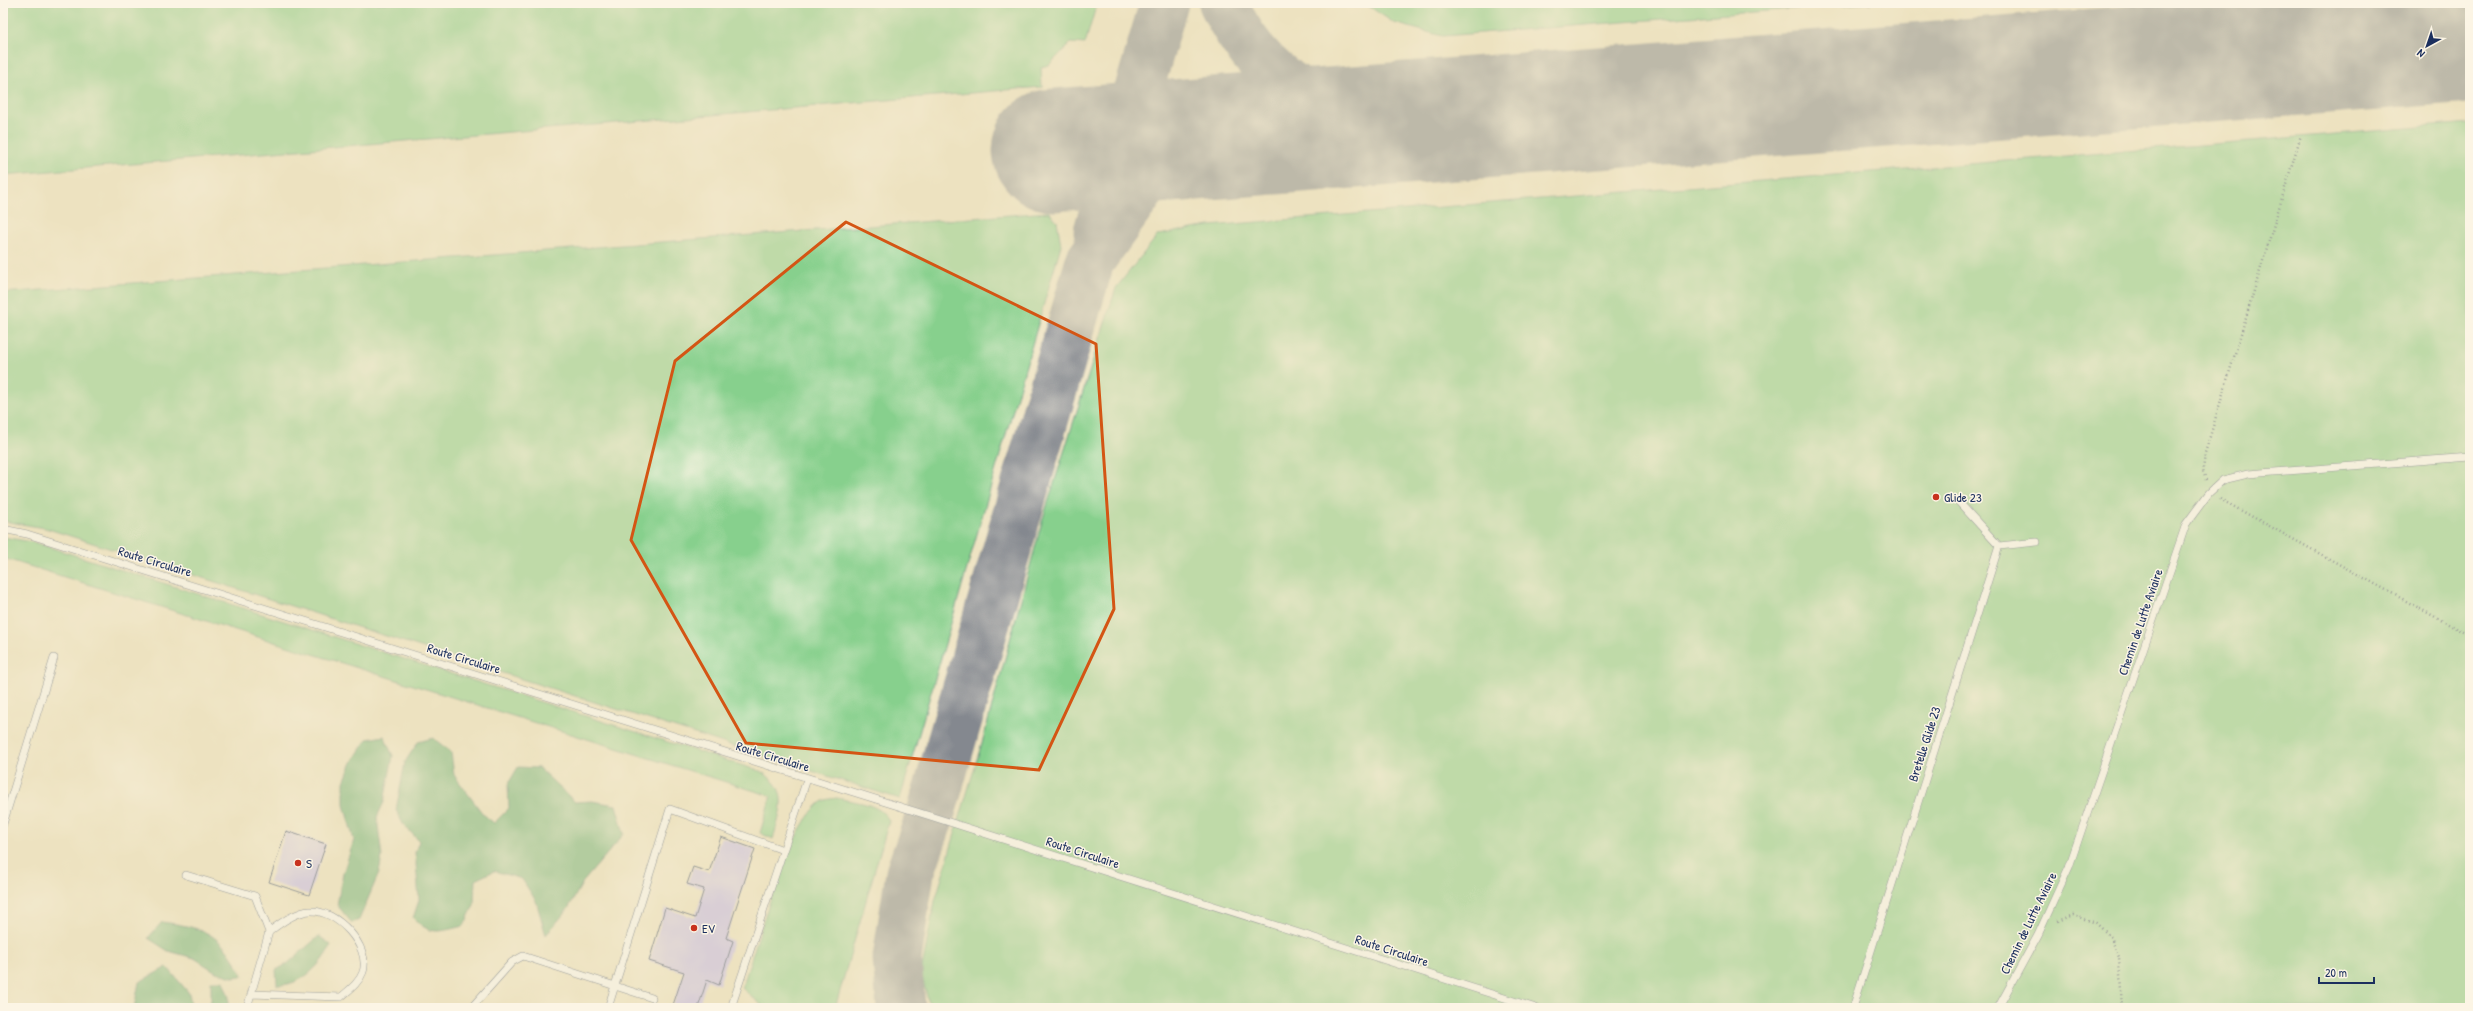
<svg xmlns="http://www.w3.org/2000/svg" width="2473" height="1011" viewBox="0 0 2473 1011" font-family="'Patrick Hand',sans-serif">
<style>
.green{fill:#87d08d;stroke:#518076}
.forest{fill:#6db278;stroke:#44706b}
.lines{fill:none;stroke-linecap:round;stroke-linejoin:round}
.taxiway{stroke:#84888f;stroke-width:49}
.runway{stroke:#84888f;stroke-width:123}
.building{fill:#c1b7f0}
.lane-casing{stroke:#3a4a6d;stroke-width:8}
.path{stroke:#3a4a6d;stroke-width:2.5;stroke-dasharray:1 3;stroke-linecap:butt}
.lane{stroke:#fff;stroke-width:7}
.marked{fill:none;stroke:#d45514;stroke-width:3;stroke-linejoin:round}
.poi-dot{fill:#c8321e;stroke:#fcf5e5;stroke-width:1.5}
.labels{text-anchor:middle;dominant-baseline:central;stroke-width:3;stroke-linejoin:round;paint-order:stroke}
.poi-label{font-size:13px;fill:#1b2f5e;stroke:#fcf5e5;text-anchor:start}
.street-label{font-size:13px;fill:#1b2f5e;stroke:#fcf5e5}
</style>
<rect width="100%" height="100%" fill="#fcf5e5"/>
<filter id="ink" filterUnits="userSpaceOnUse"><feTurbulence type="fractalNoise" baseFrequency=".025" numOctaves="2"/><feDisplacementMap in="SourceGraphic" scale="8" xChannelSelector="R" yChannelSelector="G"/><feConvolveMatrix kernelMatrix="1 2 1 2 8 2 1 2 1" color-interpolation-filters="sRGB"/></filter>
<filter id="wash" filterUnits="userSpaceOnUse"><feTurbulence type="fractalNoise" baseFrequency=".012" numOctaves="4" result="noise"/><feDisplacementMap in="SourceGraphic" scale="16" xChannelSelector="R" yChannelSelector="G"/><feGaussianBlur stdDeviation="0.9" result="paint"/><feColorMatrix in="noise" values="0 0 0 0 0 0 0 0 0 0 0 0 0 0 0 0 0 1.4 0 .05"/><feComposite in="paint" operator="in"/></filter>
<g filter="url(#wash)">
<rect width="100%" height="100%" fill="#ede2c0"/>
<path class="green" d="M3 3H1097L1085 44 1071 43 1049 65 1041 67 1042 87 3 175Z
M1364 3H1871L1442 36 1394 23Z
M2470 123V1008H930L921 973 935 901 984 736 1043 518 1116 288 1158 235 1209 226Z
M1049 212 1057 221 1061 245 900 799 45 528 3 521V293Z
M3 537 33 542 760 771C791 789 781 810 773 839L760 833 771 796 3 558Z
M837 798C854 802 881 803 889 821L835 1008H765L742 988C757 944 786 832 820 803 825 799 830 799 837 798Z"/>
<path class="forest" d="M384 736 393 756 384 802 377 817 382 857 379 873 359 920 352 923 337 905 343 873 354 840 344 805V782L352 762 367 739Z
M433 738 451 752 454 775 483 814 494 823 509 808 508 784 518 767 539 768 575 802 592 801 616 805 624 834 583 882 568 909 546 935 536 901 522 879 494 871 475 880 474 905 464 926C440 931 432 937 413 918L419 900 415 852 419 841 403 824 396 810 405 762 418 742Z
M162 922C209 928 221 935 243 976L232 977 216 972 194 958 168 951 148 938Z
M319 936 331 945C321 966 301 986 277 985L276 970 287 964Z
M167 967 189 993 192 1008H134L139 982Z
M211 981H223L229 997 228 1008H207L211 1000Z"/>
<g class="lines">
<path class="taxiway" d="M1223 3C1262 87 1319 109 1405 122
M1098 231 1164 3
M901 1008 897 958 910 873 930 816 1090 261 1151 176 1172 154 1199 143 1239 136"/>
<path class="runway" d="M1054 150 2470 41"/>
</g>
<g id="blocks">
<path class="building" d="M286 831 326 844 309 895 269 882Z
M721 837 755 849 726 938 733 941 719 985 707 980 698 1008H672L684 972 649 961 665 908 695 918 704 889 687 884 693 867 709 872Z"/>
</g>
</g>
<g filter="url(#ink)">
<use href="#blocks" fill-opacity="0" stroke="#3a4a6d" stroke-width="1"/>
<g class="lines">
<defs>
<path id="lane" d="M3 529 27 534 930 816 1536 1008
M1999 546 2037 542
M3 824 54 658
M186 875 255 896 269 932 247 1008
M251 994 341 997C349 990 359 983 363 972 371 946 336 909 310 911 296 912 280 923 269 932
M471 1008 512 962 523 956 652 998
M608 1008 670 809 783 850
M731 1008 807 779
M1853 1008 1999 546 1957 500
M1998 1008 2038 935 2069 867 2186 524 2209 493 2223 480 2248 474 2470 457"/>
</defs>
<use href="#lane" class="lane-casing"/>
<path class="path" d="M2206 480 2203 471 2205 453 2301 135
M2220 499 2470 636
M2058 921 2073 915 2096 923 2111 937 2119 956 2122 1008"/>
<use href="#lane" class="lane"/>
</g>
</g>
<path d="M0 0H2473V1011H0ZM846 222 1096 344 1114 609 1039 770 746 743 631 540 675 361Z" fill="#ede2c0" fill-opacity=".55" fill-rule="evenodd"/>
<path class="marked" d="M846 222 1096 344 1114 609 1039 770 746 743 631 540 675 361Z"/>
<g class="poi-dot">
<circle cx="1936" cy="497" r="4"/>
<circle cx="298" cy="863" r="4"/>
<circle cx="694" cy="928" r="4"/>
</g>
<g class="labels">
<g class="poi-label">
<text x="1944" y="497">Glide 23</text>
<text x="306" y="863">S</text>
<text x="702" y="928">EV</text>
</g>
<g class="street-label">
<text transform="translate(155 561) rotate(17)">Route Circulaire</text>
<text transform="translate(2140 622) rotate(-71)">Chemin de Lutte Aviaire</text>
<text transform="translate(464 658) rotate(17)">Route Circulaire</text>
<text transform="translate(1924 744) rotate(-72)">Bretelle Glide 23</text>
<text transform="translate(773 756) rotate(17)">Route Circulaire</text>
<text transform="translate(1083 852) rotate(18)">Route Circulaire</text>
<text transform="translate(2028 923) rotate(-64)">Chemin de Lutte Aviaire</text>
<text transform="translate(1392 950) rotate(18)">Route Circulaire</text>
</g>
</g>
<rect width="2473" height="1011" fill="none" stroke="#fcf5e5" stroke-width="16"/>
<g transform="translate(2427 46) rotate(220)" stroke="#fcf5e5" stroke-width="3" paint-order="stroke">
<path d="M0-3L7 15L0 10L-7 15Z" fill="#1b2f5e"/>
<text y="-6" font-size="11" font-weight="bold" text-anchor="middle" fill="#1b2f5e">N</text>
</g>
<path d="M2319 977v6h55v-6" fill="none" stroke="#1b2f5e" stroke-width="2"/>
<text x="2325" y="977" font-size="12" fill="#1b2f5e" stroke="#fcf5e5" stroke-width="3" paint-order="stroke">20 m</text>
</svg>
